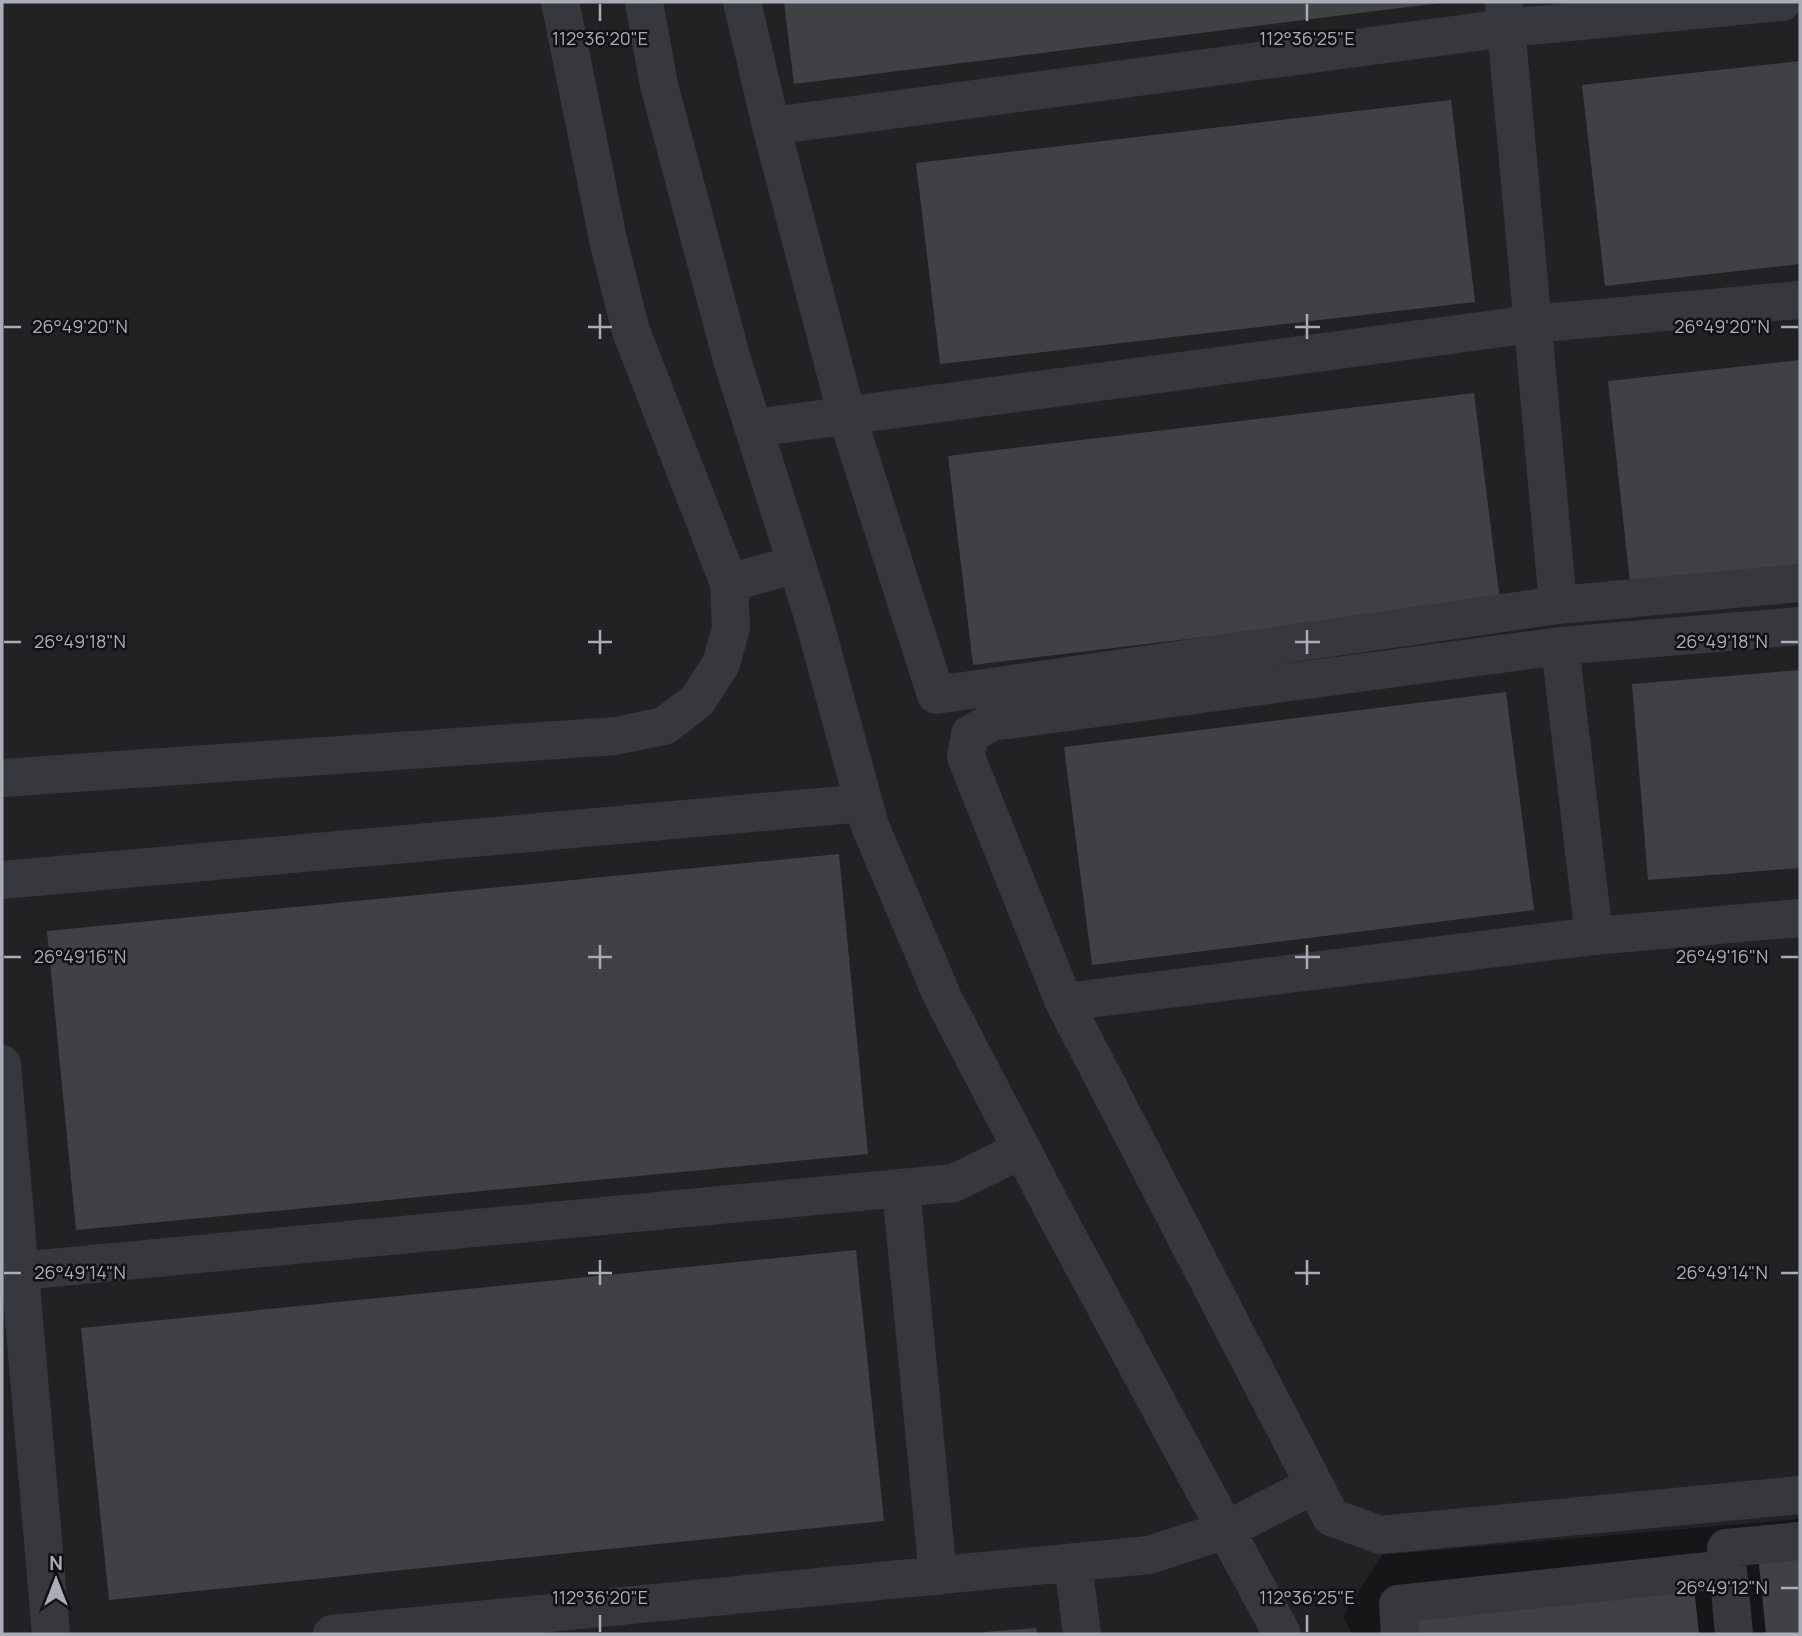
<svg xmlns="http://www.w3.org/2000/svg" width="1802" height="1636" viewBox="0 0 1802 1636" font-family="Manrope,sans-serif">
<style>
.built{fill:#222225}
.building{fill:#404145}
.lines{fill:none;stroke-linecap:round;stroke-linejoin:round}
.minor{stroke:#37383d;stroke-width:38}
.ticks{fill:none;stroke:#a8adb8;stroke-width:2.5}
.ticks-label{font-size:18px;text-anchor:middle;fill:#a8adb8;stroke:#111113;stroke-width:5;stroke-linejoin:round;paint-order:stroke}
</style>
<rect width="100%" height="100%" fill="#161618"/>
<path class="built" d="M2 2H1800V1519L1382 1555 1343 1616 1352 1634H2Z"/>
<path class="building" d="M784 2H1440V3L794 84Z
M1800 61V264L1605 286 1582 85Z
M1451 100 1475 302 940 364 916 163Z
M1800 360V573L1631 592 1608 381Z
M1474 393 1500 601 973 665 948 456Z
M1800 670V868L1648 880 1632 684Z
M1506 692 1534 910 1092 965 1064 747Z
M839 854 868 1154 76 1230 47 931Z
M856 1250 884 1521 109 1600 81 1328Z
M1800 1551V1634H1766L1758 1555Z
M1694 1587 1699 1634H1413L1411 1618Z
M1036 1628 1037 1634H984V1632Z"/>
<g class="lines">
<path class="minor" d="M644 2 659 85 732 360 812 613 870 826 943 998 1057 1217 1282 1634
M742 2 771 126 847 416 936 695 1558 605 1800 583
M1504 4 1558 605
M771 126 1506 28 1782 2
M754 428 1533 324 1800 300
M729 583 796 564
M1800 626 1560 646 992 722 970 734 966 757 1064 1002 1331 1517 1380 1535 1800 1495
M1560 646 1594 936
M2 778 615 736 664 726 697 701 721 664 731 628 729 583 631 331 609 244 560 2
M2 880 864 803
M1064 1002 1594 936 1800 918
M2 1064 51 1634
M901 1188 938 1576
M19 1271 954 1183 1021 1150
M1073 1563 1082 1634
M332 1634 1149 1555 1226 1530 1314 1485
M1400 1634 1398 1604 1728 1569
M1734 1634 1726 1548 1800 1541"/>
</g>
<path class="ticks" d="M600 4V21M1307 4V21M600 314V339M1307 314V339M4 327H21M588 327H612M1295 327H1320M1781 327H1798M600 630V654M1307 630V654M4 642H21M588 642H612M1295 642H1320M1781 642H1798M600 945V969M1307 945V969M4 957H21M588 957H612M1295 957H1320M1781 957H1798M600 1260V1285M1307 1260V1285M4 1273H21M588 1273H612M1295 1273H1320M1781 1273H1798M1781 1588H1798M600 1615V1632M1307 1615V1632"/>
<g class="ticks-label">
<text x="600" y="45">112°36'20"E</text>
<text x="1307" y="45">112°36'25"E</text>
<text x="80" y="333">26°49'20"N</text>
<text x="1722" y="333">26°49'20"N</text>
<text x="80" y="648">26°49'18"N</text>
<text x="1722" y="648">26°49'18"N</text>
<text x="80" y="963">26°49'16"N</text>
<text x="1722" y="963">26°49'16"N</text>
<text x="80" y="1279">26°49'14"N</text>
<text x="1722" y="1279">26°49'14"N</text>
<text x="1722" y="1594">26°49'12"N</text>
<text x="600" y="1604">112°36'20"E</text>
<text x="1307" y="1604">112°36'25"E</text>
</g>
<rect width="1802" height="1636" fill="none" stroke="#a8adb8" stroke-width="7"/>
<g transform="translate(56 1580)" stroke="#111113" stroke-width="5" paint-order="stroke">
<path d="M0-5L12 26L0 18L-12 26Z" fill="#a8adb8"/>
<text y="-10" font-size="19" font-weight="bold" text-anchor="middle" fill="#a8adb8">N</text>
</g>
</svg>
